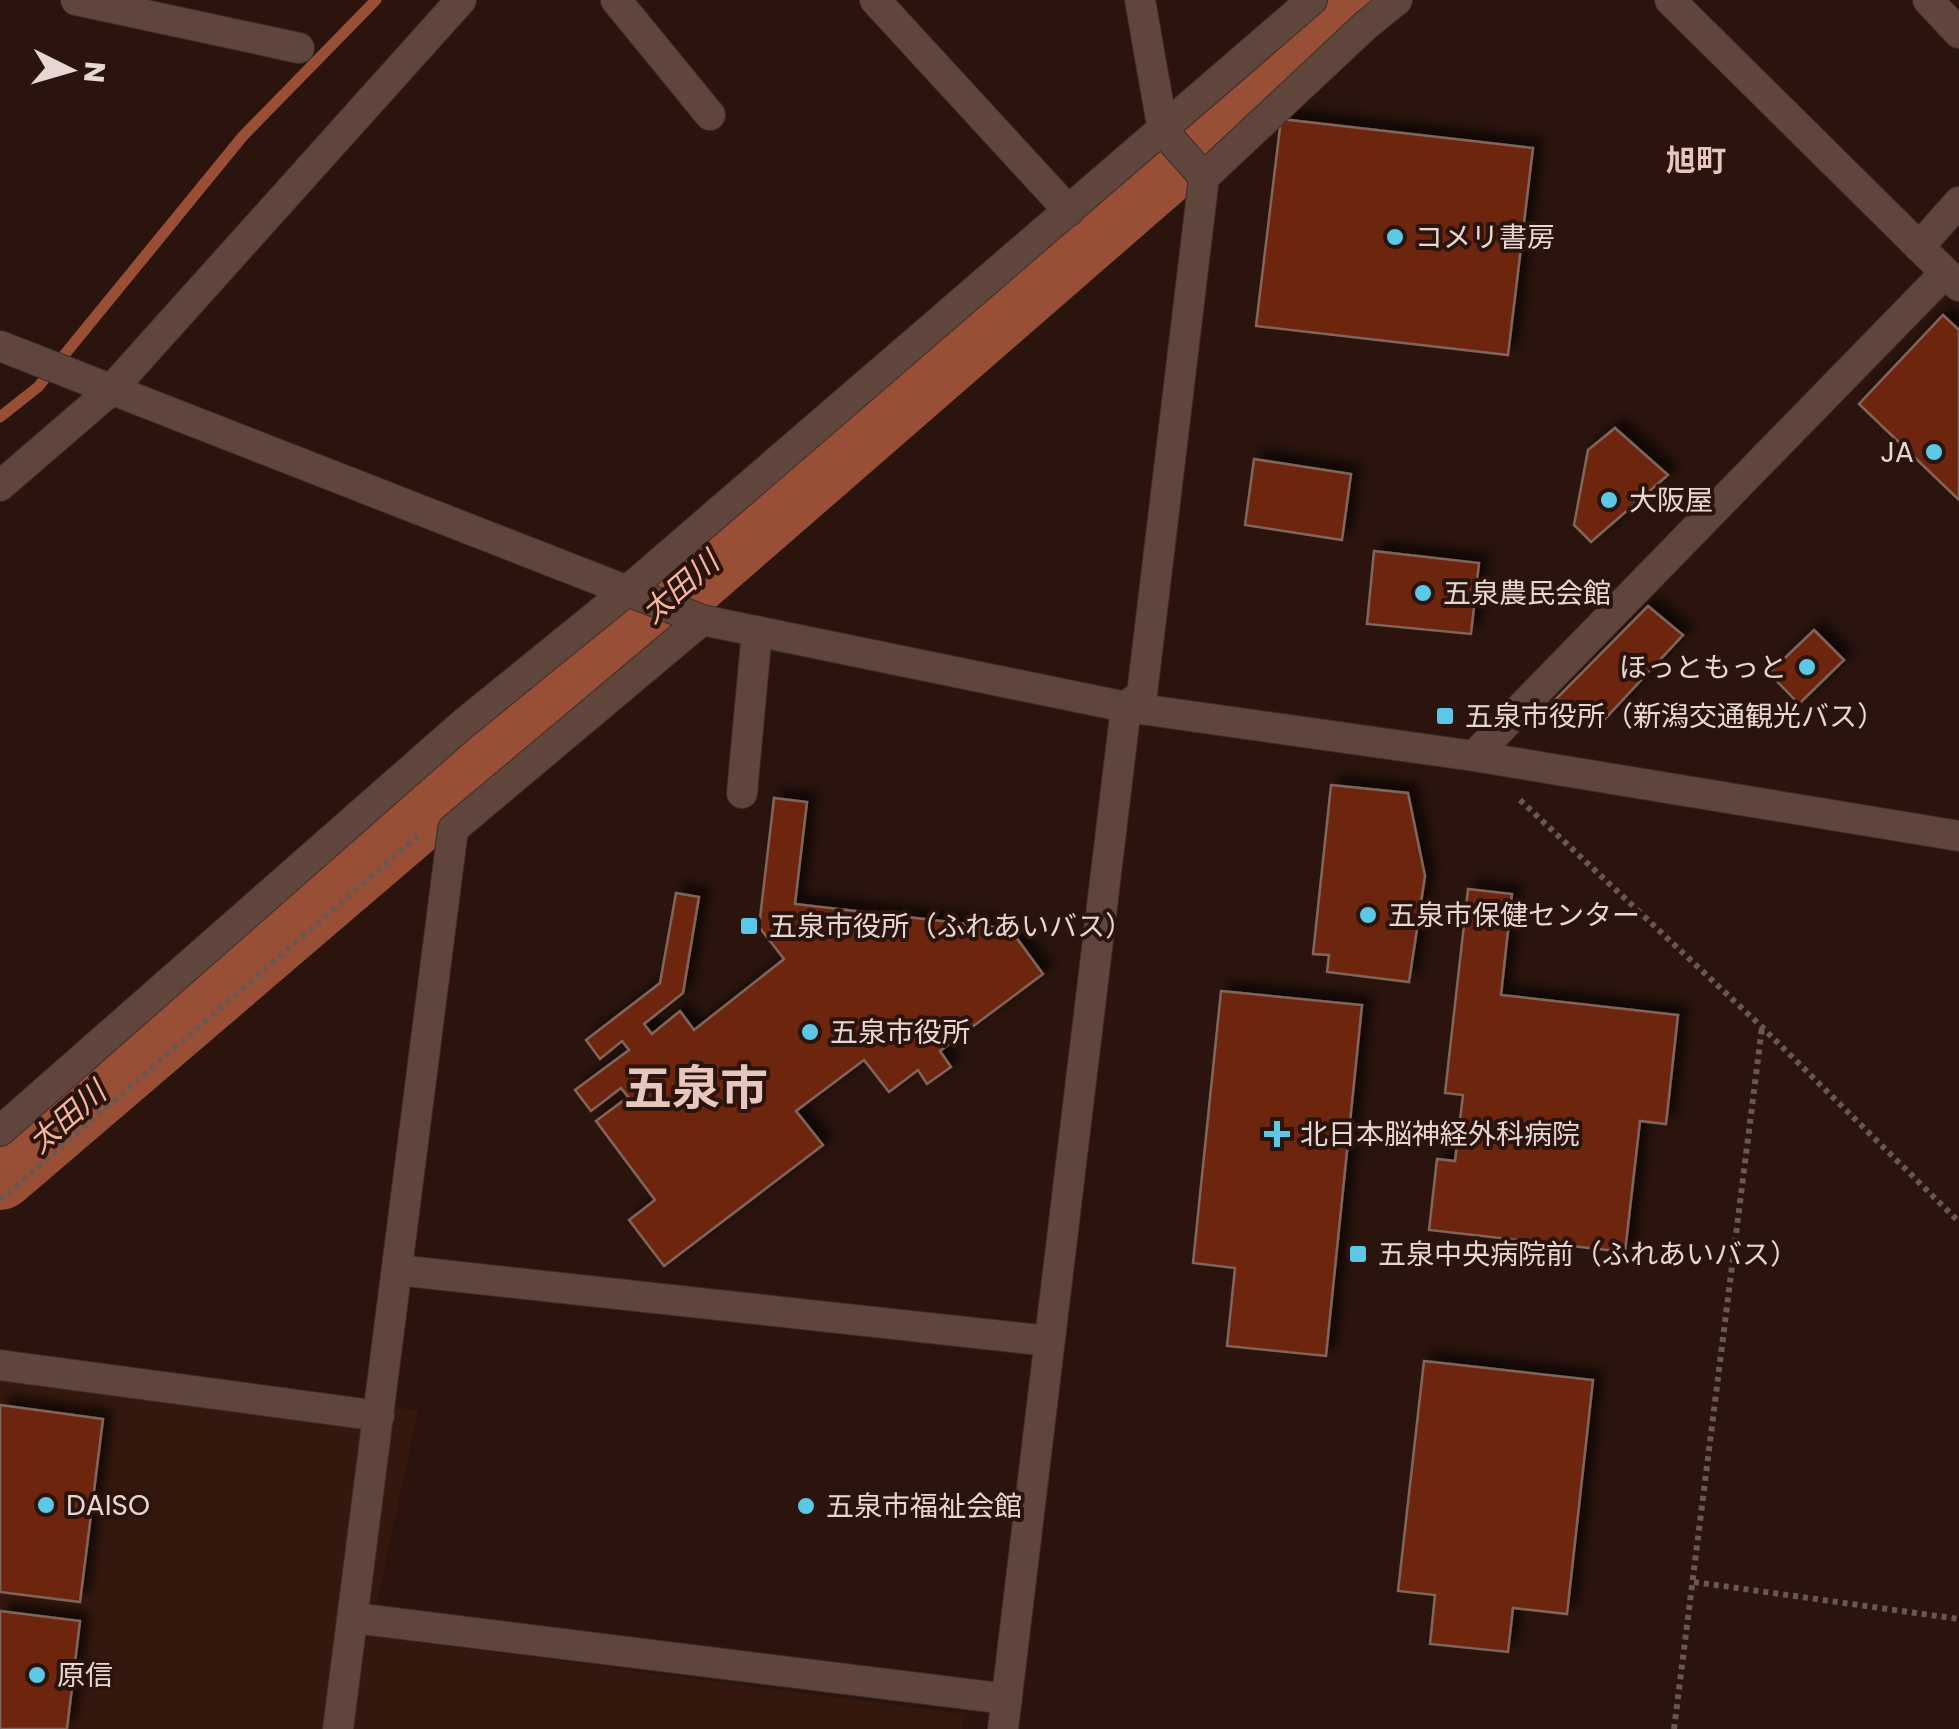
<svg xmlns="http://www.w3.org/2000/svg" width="1959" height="1729" viewBox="0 0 1959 1729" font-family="Poppins,'Noto Sans JP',sans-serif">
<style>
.built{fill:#34180e}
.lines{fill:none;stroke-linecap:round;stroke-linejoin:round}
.stream{stroke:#984f36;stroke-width:11}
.river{stroke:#984f36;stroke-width:70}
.building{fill:#6d280f;stroke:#81655c;stroke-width:2.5;filter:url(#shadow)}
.minor-casing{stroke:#3c2d2a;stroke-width:32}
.path{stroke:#6b5751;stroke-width:6;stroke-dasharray:5 5;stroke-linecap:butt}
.minor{stroke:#5f453c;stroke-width:30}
.poi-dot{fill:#5bc8e6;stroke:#2a140d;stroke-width:4}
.labels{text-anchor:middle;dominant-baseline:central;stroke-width:8;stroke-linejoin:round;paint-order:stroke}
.poi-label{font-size:28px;fill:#e7d7d2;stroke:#2a140d;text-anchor:start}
.neighbourhood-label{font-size:30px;font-weight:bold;fill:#e7c7bd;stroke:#2a140d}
.water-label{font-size:30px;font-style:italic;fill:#f6b5a0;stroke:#2a140d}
.town-label{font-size:48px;font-weight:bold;fill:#e7c7bd;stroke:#2a140d}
</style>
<defs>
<filter id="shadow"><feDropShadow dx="9" dy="-9" stdDeviation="5" flood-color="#0009"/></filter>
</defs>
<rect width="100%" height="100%" fill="#2a140d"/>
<path class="built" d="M0 1371 418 1410 370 1636 964 1714 962 1729H0Z"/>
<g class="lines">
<path class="stream" d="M0 417 38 387 243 136 376 0"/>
<path class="river" d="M0 1175 605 657 1360 0"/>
</g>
<path class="building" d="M1281 119 1533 148 1508 355 1256 326Z
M1943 315 1959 330V500L1859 404Z
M1615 428 1668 475 1591 542 1574 525 1588 450Z
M1254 459 1351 474 1342 540 1245 525Z
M1374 551 1479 563 1471 634 1367 624Z
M1648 606 1683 635 1605 719 1548 707Z
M1814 630 1844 660 1799 704 1769 673Z
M1331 785 1408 793 1425 876 1409 982 1327 972 1329 955 1313 954Z
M774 798 807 802 795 904 1010 929 1043 974 940 1051 951 1067 927 1084 918 1070 889 1092 864 1060 796 1111 823 1145 664 1266 629 1220 655 1200 596 1121 628 1097 621 1088 591 1111 575 1090 629 1050 622 1041 600 1059 586 1040 660 983 676 893 699 897 683 993 644 1024 652 1034 680 1011 694 1030 784 959 759 927Z
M1468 889 1512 894 1501 995 1678 1015 1666 1124 1640 1121 1625 1252 1429 1230 1437 1159 1455 1161 1463 1095 1445 1093Z
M1221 991 1362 1005 1326 1356 1227 1346 1235 1268 1193 1263Z
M1424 1361 1593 1380 1567 1614 1513 1608 1508 1652 1430 1644 1435 1595 1398 1591Z
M0 1405 103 1419 80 1602 0 1592Z
M0 1611 80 1621 67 1729H0Z"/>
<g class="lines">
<defs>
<path id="minor" d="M76 0 299 48
M616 0 710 115
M875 0 1069 211
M1140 0 1163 131 1204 177
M1670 0 1959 286
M1928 0 1959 33
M1919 247 1959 202
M0 346 702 620 1126 707 1474 756 1959 836
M0 486 110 391 461 0
M1474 756 1945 273
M742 793 757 631
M0 1131 463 724 628 590 1312 0
M397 1270 1049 1341
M0 1365 379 1416
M354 1618 1007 1699
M338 1729 453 829 702 620
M1003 1729 1126 707 1142 694 1204 177 1366 25 1397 0"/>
</defs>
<use href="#minor" class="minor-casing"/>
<path class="path" d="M1520 800 1762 1027 1959 1222
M0 1200 418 836
M1694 1582 1959 1619
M1674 1729 1762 1027"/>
<use href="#minor" class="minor"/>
</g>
<g class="poi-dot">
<circle cx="1395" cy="237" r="10"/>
<circle cx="1934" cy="452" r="10"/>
<circle cx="1609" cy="500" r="10"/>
<circle cx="1423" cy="593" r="10"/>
<circle cx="1807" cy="667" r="10"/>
<rect x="1435" y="706" width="20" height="20" rx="5"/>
<circle cx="1368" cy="915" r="10"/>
<rect x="739" y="916" width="20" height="20" rx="5"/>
<circle cx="810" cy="1032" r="10"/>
<path d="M1272 1119h10v10h10v10h-10v10h-10v-10h-10v-10h10z"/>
<rect x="1348" y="1244" width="20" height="20" rx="5"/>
<circle cx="46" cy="1505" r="10"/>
<circle cx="806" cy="1506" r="10"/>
<circle cx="37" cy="1675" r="10"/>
</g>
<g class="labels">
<g class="poi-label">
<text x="1415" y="237">コメリ書房</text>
<text x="1914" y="452" text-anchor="end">JA</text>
<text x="1629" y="500">大阪屋</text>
<text x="1443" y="593">五泉農民会館</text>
<text x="1787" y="667" text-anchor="end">ほっともっと</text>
<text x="1465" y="716">五泉市役所（新潟交通観光バス）</text>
<text x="1388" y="915">五泉市保健センター</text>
<text x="769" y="926">五泉市役所（ふれあいバス）</text>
<text x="830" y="1032">五泉市役所</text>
<text x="1300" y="1134">北日本脳神経外科病院</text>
<text x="1378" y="1254">五泉中央病院前（ふれあいバス）</text>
<text x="66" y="1505">DAISO</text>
<text x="826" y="1506">五泉市福祉会館</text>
<text x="57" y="1675">原信</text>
</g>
<g class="neighbourhood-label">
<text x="1696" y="160">旭町</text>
</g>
<g class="water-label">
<text transform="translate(680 587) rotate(-41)">太田川</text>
<text transform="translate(67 1117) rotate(-41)">太田川</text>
</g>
<g class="town-label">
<text x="696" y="1088">五泉市</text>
</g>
</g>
<g transform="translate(70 70) rotate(95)" stroke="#2a140d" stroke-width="8" paint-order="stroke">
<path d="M0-8L18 38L0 25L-18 38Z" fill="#e7d7d2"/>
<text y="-15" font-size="28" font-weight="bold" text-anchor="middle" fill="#e7d7d2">N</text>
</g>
</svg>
